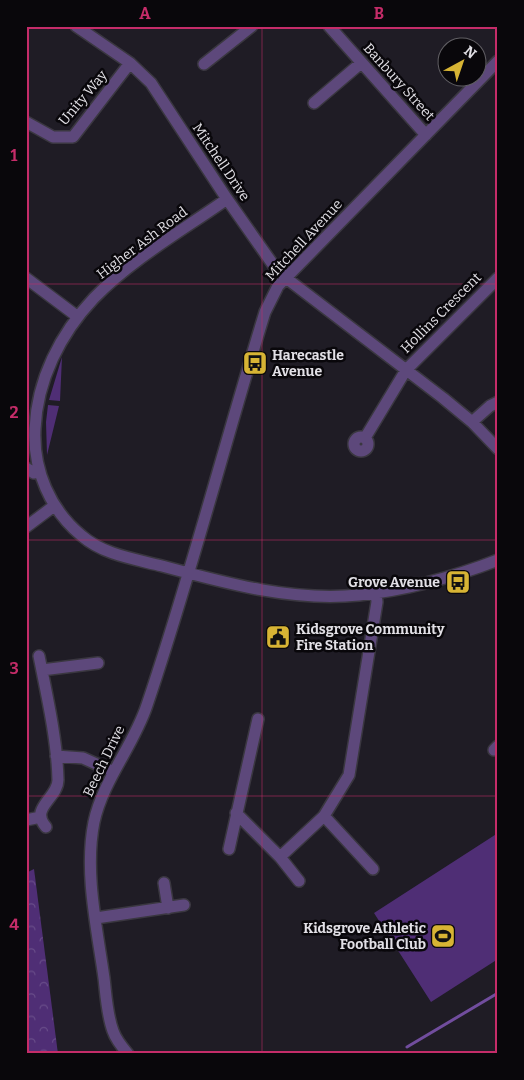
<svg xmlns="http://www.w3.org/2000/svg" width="524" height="1080" viewBox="0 0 524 1080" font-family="Bitter,serif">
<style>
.grass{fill:#4f2e75}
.park{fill:url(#park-crowns)}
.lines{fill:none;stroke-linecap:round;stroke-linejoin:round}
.stream{stroke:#714d9e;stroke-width:3}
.street-casing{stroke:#3a3740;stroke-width:14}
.street{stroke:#5d487b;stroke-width:11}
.grid{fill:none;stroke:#c52c69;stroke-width:1;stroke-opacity:0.55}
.labels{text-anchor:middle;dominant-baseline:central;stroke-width:5;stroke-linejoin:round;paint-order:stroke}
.street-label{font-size:14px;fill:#e2e0e6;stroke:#09070b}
.poi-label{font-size:14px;font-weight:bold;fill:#e2e0e6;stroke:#09070b;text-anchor:start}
.neatline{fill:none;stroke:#c52c69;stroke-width:2}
.grid-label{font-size:16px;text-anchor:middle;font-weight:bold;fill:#c52c69}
</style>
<defs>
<pattern id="park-crowns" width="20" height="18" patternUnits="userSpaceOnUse" patternTransform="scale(1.25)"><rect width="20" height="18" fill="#4f2e75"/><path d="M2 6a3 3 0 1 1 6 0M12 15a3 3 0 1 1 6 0" fill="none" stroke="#684c89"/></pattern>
</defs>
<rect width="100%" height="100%" fill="#1f1c25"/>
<path class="grass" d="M62 357 60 401 49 400Z
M48 405 59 406 47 455 46 422Z
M498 833V959L431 1002 374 913Z"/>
<path class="park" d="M34 869 58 1054H26V873Z"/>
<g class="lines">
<path class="stream" d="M407 1047 498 993"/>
<defs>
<path id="street" d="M76 26 130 63 151 83 227 199 274 266 286 278 443 398 472 422 498 449
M329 26 426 135
M204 64 252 26
M314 103 361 63
M26 122 53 137H73L130 63
M227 199C183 230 132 259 94 298 60 334 37 380 35 429 33 470 50 510 82 536 104 555 135 559 162 566 225 583 293 602 359 595 406 590 454 577 498 560
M26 278 78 317
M472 422 490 406 498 402
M354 444a7 7 0 1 1 14 0a7 7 0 1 1-14 0Z
M365 438 406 370 498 278
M26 468 34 473 38 472
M26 527 54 506
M39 656C47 696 57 739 58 780 58 798 29 808 46 827
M42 670 98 663
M494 750 498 746
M56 756 83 758 114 772
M236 813 280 857 299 881
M324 816 373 869
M26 820 41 817
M229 849 258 719
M280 857 324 816 349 775 377 602 376 593
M164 883 168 908
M96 918 184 905
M128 1054C122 1047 116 1040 113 1031 107 1015 106 995 104 978 97 928 84 872 94 822 103 780 134 745 147 705 191 575 225 442 265 312L278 286 498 61"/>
</defs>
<use href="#street" class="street-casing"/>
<use href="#street" class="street"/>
</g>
<path class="grid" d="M262 26V1054M26 284H498M26 540H498M26 796H498"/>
<defs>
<symbol id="bus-square" viewBox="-11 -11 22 22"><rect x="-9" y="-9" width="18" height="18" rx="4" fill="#d7b434" stroke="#09070b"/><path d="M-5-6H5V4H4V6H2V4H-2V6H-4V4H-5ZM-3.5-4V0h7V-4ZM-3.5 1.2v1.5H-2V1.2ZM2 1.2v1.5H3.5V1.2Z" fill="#111"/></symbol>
<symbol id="civic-square" viewBox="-11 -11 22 22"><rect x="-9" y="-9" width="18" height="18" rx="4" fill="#d7b434" stroke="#09070b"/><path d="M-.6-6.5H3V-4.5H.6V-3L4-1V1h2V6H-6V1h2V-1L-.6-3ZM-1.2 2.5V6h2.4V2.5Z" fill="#111"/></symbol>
<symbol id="stadium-square" viewBox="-11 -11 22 22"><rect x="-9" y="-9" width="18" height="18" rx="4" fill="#d7b434" stroke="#09070b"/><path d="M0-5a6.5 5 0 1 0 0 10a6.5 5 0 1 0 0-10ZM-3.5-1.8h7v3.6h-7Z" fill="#111"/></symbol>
</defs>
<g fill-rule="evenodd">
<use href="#bus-square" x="241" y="349" width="28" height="28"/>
<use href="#bus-square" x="444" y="568" width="28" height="28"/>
<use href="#civic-square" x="264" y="623" width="28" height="28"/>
<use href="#stadium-square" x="429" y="922" width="28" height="28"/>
</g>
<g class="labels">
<g class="street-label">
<text transform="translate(399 82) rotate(48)">Banbury Street</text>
<text transform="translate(83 98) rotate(-50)">Unity Way</text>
<text transform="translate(221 162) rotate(56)">Mitchell Drive</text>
<text transform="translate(304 240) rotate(-47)">Mitchell Avenue</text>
<text transform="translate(142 243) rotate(-37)">Higher Ash Road</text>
<text transform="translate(441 313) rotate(-45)">Hollins Crescent</text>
<text transform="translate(104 761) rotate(-64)">Beech Drive</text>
</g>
<g class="poi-label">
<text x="272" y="355">Harecastle<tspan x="272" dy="16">Avenue</tspan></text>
<text x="440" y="582" text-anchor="end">Grove Avenue</text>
<text x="296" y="629">Kidsgrove Community<tspan x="296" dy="16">Fire Station</tspan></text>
<text x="426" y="928" text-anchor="end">Kidsgrove Athletic<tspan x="426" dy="16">Football Club</tspan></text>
</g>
</g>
<rect width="524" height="1080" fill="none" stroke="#09070b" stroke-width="55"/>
<g transform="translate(462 62) rotate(40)"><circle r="24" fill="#09070b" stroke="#605e63"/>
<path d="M0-4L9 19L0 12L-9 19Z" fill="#d7b434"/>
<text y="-8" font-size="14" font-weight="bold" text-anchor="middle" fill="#e2e0e6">N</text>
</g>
<rect x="28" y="28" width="468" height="1024" class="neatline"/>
<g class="grid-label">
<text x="145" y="19">A</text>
<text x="379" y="19">B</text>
<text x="14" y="161">1</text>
<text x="14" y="418">2</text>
<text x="14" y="674">3</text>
<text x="14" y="930">4</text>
</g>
</svg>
